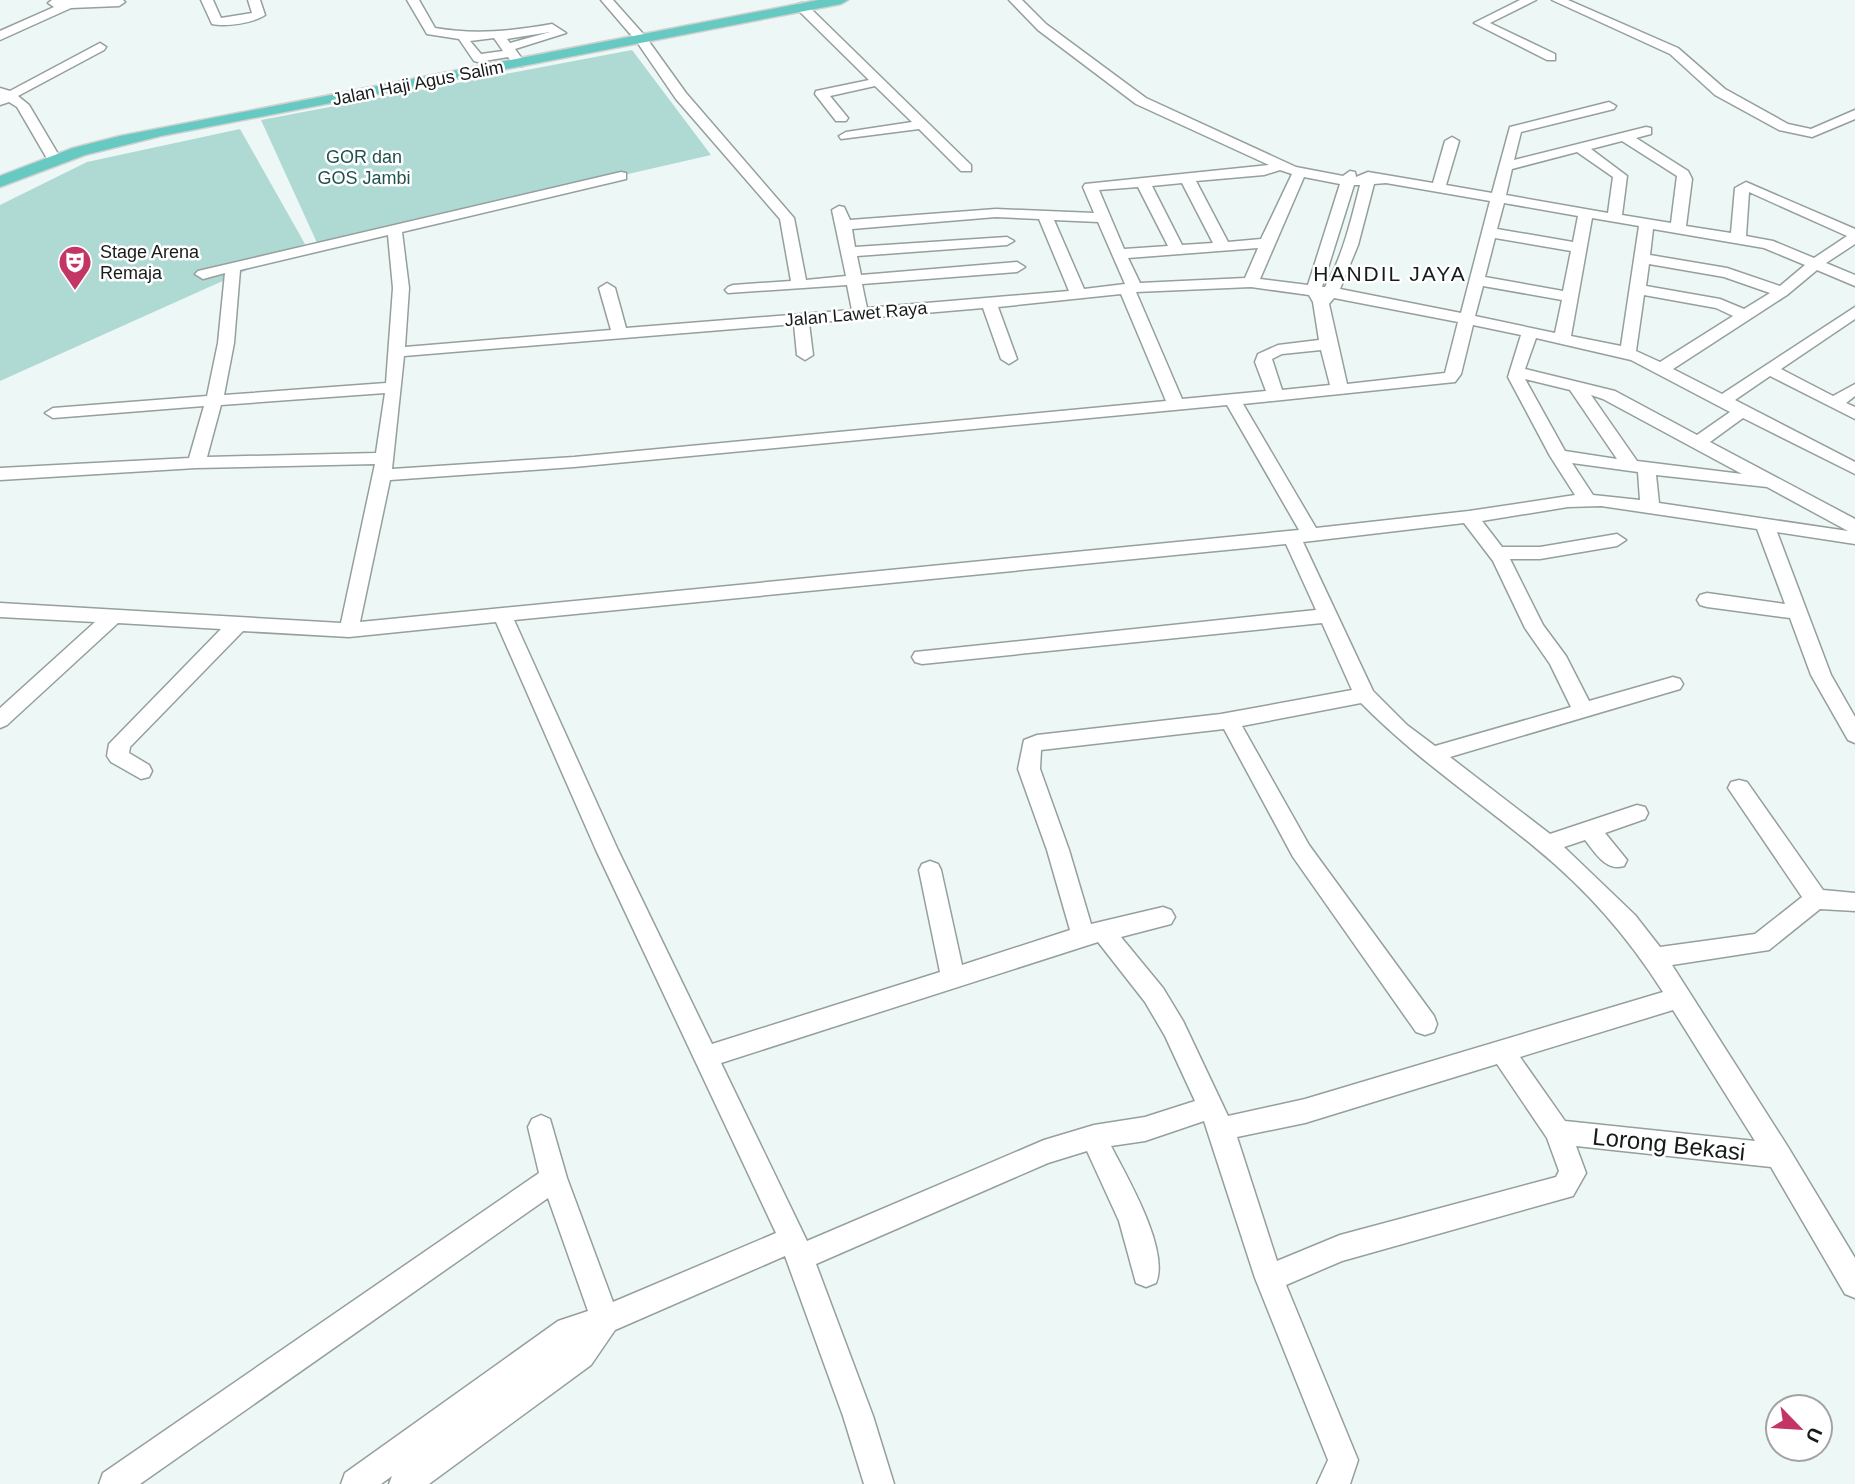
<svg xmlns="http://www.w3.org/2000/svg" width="1855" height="1484" viewBox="0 0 1855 1484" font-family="Arial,sans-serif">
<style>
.green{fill:#afd9d3}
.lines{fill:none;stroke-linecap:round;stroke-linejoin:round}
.minor-casing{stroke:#959f9d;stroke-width:3}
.major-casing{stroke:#d1d1d1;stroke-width:3}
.minor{fill:#fff;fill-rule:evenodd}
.major{fill:#66cac2;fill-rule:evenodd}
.labels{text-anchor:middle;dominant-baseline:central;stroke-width:5;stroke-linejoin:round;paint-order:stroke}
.far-street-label{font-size:18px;fill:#171b1a;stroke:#fff}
.far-park-label{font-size:18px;fill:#1e534d;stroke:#fff}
.far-poi-label{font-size:18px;fill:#171b1a;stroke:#fff;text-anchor:start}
.far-quarter-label{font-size:21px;letter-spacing:2px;fill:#171b1a;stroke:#fff}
.near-street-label{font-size:24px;fill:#171b1a;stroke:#fff}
</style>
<rect width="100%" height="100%" fill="#edf7f6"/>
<path class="green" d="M632 50 711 155 318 245 261 120Z
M240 129 305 244 0 381V205L87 162Z"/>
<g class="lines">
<defs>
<path id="minor" d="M52 0H123L125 2 119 6 71 8 0 40V31L54 7 48 3Z
M201 0H213L221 18 252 13 248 0H260L265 15C253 23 226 27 212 24Z
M407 0H419L435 28C476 35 512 31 552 24L566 33 515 49 525 63 523 66H515L508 57 478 62 474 61 459 39 427 34ZM550 32 510 43 507 39ZM494 38 503 51 481 54 470 41Z
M601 0H613L645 36 686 93 794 218 806 280 846 276 832 210 839 206 844 207 850 220 996 209 1094 213 1083 187 1085 184 1269 165 1136 104 1038 30 1009 0H1022L1046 24 1146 98 1296 167 1343 176 1350 171 1355 172 1356 177 1368 172 1433 183 1445 141 1452 137 1459 141 1446 185 1492 193 1510 127 1609 102 1616 106 1614 109 1521 132 1514 160 1646 127 1651 128V134L1636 138 1688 171 1692 179 1686 226 1731 233 1735 188 1746 182 1855 229V244L1826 263 1855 275V286L1817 270 1787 295 1673 369 1722 394 1855 307V319L1781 369 1833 396 1855 384V396L1846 403 1855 407V419L1770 376 1735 400 1855 462V474L1743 418 1710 442 1855 519V544L1777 532 1831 675 1855 717V743L1848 740 1811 675 1790 618 1707 607 1700 605 1697 600 1700 595 1707 593 1785 604 1757 529 1601 506 1568 507 1482 521 1502 547H1540L1617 534 1626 540 1617 546 1540 559H1510L1543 625 1566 656 1589 701 1673 677 1680 679 1683 684 1680 689 1450 757 1550 834 1637 805 1645 807 1648 813 1645 819 1605 833 1627 860 1624 866C1606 872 1595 852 1585 840L1564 847 1635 915 1660 947 1755 934 1802 897 1728 788 1731 782 1739 780 1747 782 1823 890 1855 893V911L1820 909 1769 950 1672 965 1788 1147 1855 1258V1298L1845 1294 1771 1167 1576 1146 1586 1173 1573 1196 1342 1261 1286 1285 1358 1460 1350 1484H1317L1328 1460 1255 1278 1204 1121 1145 1141 1111 1146C1127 1177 1170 1250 1156 1283L1146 1287 1136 1283 1119 1221 1087 1151 1048 1163 816 1264 873 1416 894 1484H864L843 1416 785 1256 615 1330 591 1365 429 1484H389L392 1476 381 1484H341L345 1473 558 1321 588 1311 548 1198 140 1484H99L103 1473 539 1173 528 1127 532 1119 541 1115 550 1119 567 1178 613 1302 776 1233 596 850 496 622 349 637 243 631 130 747 129 753 149 765 152 771 149 777 141 779 111 762 107 756 109 744 221 629 118 623 7 725 0 728V708L95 622 0 617V603L341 623 375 464 196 468 0 480V468L189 458 204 406 53 418 45 413 53 408 207 396 218 343 225 273 203 279 195 274 198 271 621 172 626 173V179L402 232 409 288 405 347 611 330 599 288 607 283 615 288 626 328 852 310 847 285 728 293 725 290 728 287 733 285 791 281 780 219 676 99 637 42ZM1622 141 1677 176 1671 223 1622 215 1627 176 1591 149ZM1577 152 1613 177 1608 213 1506 195 1512 169ZM1280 170 1292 174 1261 239 1228 242 1196 181 1264 175ZM1304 177 1340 184 1308 285 1260 279ZM1182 183 1213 243 1182 245 1152 186ZM1386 183 1490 201 1461 313 1340 289 1358 245 1374 184ZM1354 185H1360C1351 220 1343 256 1325 287H1322ZM1138 187 1168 246 1124 249 1099 190ZM1749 192 1847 236 1814 258 1773 241 1746 236ZM1504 203 1578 216 1573 242 1497 229ZM996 217 1039 219 1069 291 867 308 862 284 1017 272 1025 267 1017 262 861 275 857 256 1007 245 1014 241 1007 237 855 247 852 229ZM1592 218 1639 226 1621 346 1571 336ZM1054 220 1098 222 1125 284 1084 289ZM1653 229 1764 248 1805 265 1780 286 1727 268 1650 255ZM388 235 393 288 386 383 224 395 234 343 240 270ZM1495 238 1571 251 1563 291 1485 277ZM1258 248 1245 278 1140 283 1128 258ZM1649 264 1724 277 1770 293 1744 309 1720 299 1646 286ZM1483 286 1562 300 1555 333 1475 316ZM1251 287 1309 295 1313 302 1319 340 1278 345 1258 354 1255 362 1266 391 1182 399 1136 292ZM1121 294 1166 401 574 457 392 469 404 356 794 324 797 355 805 360 813 355 809 323 983 308 1001 359 1009 364 1017 359 998 307ZM1644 295 1716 308 1733 316 1660 362 1636 351ZM1334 298 1458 322 1445 373 1347 384 1329 304ZM1473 325 1521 335 1508 377 1550 456 1575 495 1469 511 1316 528 1243 404 1455 382 1461 374ZM1536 338 1631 360 1730 412 1697 435 1615 391 1525 369ZM1321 350 1330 385 1282 390 1272 359 1282 354ZM1525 379 1570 390 1617 459 1565 451ZM385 393 376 453 207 457 221 405ZM1591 395 1603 399 1742 474 1637 461ZM1227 405 1299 530 360 622 390 480 574 467ZM1572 463 1638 472 1640 500 1593 495ZM1656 475 1767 487 1848 531 1659 503ZM1464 523 1493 561 1525 628 1550 664 1571 707 1435 746 1407 725 1373 691 1303 542ZM1286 544 1316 610 915 652 912 657 915 662 922 664 1322 623 1352 690 1221 714 1037 735 1024 740 1018 769 1047 850 1070 930 962 965 941 870 938 864 930 861 922 864 919 870 940 972 712 1044 618 850 514 620ZM1361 703C1415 758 1478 800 1537 849 1586 889 1629 938 1663 992L1305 1099 1228 1116 1183 1021 1163 988 1121 937 1171 924 1175 917 1171 910 1163 907 1091 924 1069 850 1040 769 1041 750 1224 729 1293 857 1416 1032 1425 1035 1434 1032 1437 1024 1434 1016 1309 845 1242 726ZM1098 942 1145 1002 1165 1036 1195 1101 1145 1117 1094 1125 1044 1140 807 1241 721 1063ZM1673 1010 1755 1141 1565 1121 1520 1057ZM1497 1064 1547 1138 1559 1171 1556 1177 1340 1235 1277 1261 1237 1137 1305 1123Z
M1520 0H1536L1490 23 1555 54V60H1547L1474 23Z
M1552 0H1568L1678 48 1725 89 1788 124 1811 129 1855 110V119L1812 137 1779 130 1715 95 1670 54Z
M802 3 806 4 971 165V171H961L919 129 841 139 839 136 846 132 912 122 875 86 830 96 848 118 846 121H836L815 94 816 91 869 80 798 10V4Z
M100 43 106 47 104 50 18 96 29 105 61 159 59 162H49L17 107 9 102 0 105V88L10 91Z"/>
<path id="major" d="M818 0H848L841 4 161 136 85 155 0 187V176L73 148 120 136Z"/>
</defs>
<use href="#minor" class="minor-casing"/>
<use href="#major" class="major-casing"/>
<use href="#minor" class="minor"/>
<use href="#major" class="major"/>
</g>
<defs>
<symbol id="theatre-pin" viewBox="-11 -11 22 30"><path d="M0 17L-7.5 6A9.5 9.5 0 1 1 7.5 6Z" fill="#c33564" stroke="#fff"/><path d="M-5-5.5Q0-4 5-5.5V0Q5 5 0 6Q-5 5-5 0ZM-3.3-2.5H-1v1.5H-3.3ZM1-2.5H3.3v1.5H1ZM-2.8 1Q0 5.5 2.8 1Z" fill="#fff"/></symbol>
</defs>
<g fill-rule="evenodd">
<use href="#theatre-pin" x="56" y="243" width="38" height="52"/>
</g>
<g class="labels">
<g class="far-street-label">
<text transform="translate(418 83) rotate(-11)">Jalan Haji Agus Salim</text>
<text transform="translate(856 314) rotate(-5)">Jalan Lawet Raya</text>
</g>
<g class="far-park-label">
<text x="364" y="157">GOR dan<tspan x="364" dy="21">GOS Jambi</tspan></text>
</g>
<g class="far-poi-label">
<text x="100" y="252">Stage Arena<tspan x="100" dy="21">Remaja</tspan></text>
</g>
<g class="far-quarter-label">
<text x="1390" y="273">HANDIL JAYA</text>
</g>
<g class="near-street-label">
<text transform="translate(1669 1144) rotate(6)">Lorong Bekasi</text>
</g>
</g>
<g transform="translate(1799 1428) rotate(115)"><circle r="33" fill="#ffffff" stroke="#a2a4a3" stroke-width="2"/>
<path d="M0-5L12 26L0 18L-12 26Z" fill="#c33564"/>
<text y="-10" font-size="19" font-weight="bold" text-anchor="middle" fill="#171b1a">U</text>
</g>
</svg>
